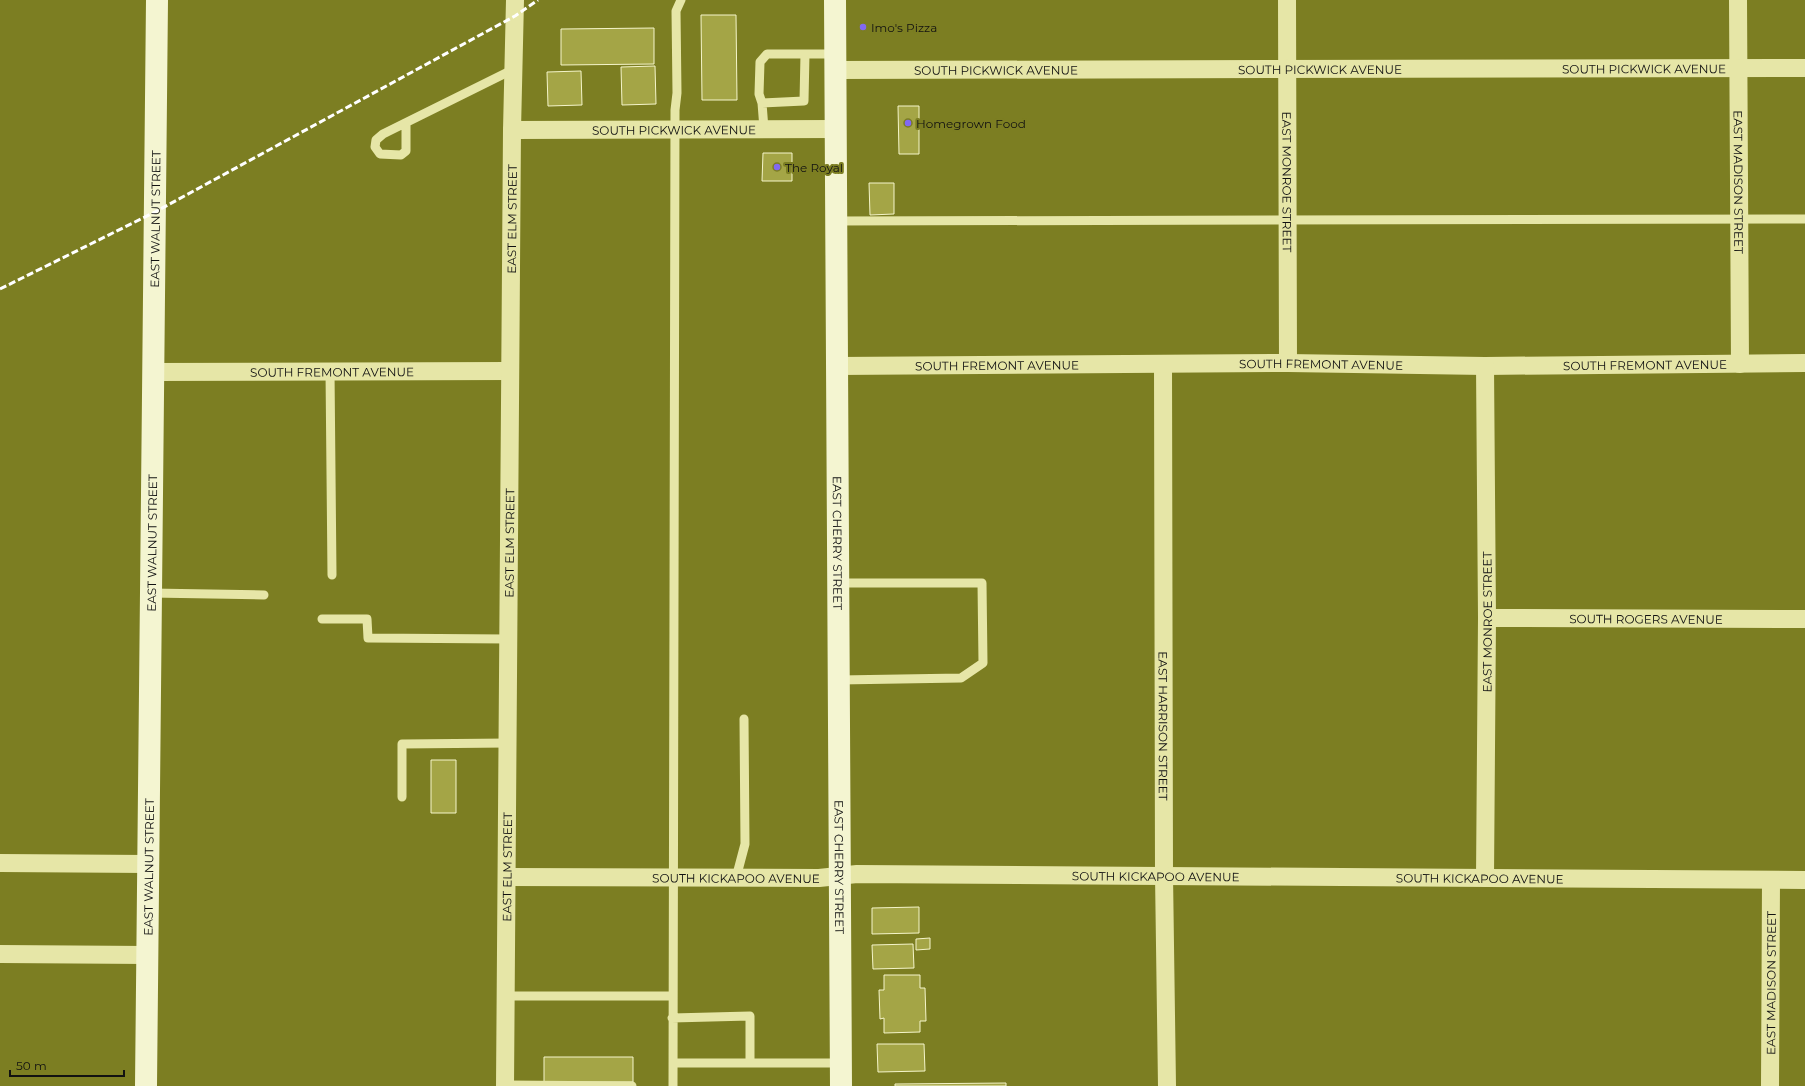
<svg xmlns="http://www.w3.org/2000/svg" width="1805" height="1086" viewBox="0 0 1805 1086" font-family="Montserrat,sans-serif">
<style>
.building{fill:#a4a546;stroke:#f5f5ca}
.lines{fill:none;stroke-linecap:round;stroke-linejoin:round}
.lane{stroke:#e6e6a7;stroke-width:9}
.street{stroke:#e6e6a7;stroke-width:18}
.secondary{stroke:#f4f5d1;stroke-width:22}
.rail{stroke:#fff;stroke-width:3;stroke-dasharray:7 3;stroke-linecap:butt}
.poi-dot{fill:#8169f2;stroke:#7c7e22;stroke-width:1.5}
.labels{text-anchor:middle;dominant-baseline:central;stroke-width:4;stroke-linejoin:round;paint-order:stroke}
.poi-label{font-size:12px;fill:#111;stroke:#7c7e22;text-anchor:start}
.street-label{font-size:12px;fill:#111;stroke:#7c7e22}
</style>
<rect width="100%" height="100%" fill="#7c7e22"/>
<path class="building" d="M701 15H736L737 100H702Z
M654 28V64L561 65V29Z
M655 66 656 104 622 105 621 67Z
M581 71 582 105 548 106 547 72Z
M898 106H919V154H899Z
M763 153H792V181H762Z
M869 183H894V214L870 215Z
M431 760H456V813H431Z
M919 907V933L872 934V908Z
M930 938V949L916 950V939Z
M913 944 914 968 873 969 872 945Z
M884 975H920V988H925L926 1021H920V1032L884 1033V1018L880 1019 879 990H884Z
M877 1044H924L925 1071 878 1072Z
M544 1057H633V1082H544Z
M1006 1083V1086H895V1084Z"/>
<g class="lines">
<path class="lane" d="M762 103 759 94 760 62 767 54H805
M406 123V151L401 155 380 154 375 147 376 140 383 134 514 69
M764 129 762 103 804 101 805 54H835
M836 221 1805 219
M330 371 332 575
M151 593 264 595
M322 619H367L368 638 508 639
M839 680 961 678 983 663 982 583H839
M402 797V744L508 743
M736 878 745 844 744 719
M506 996H672
M672 1018 750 1016V1063
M673 1063H841
M505 1085 632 1086
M673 1086 675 110 677 93 676 11 681 0"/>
<g class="street">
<path id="s1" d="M1287 0 1288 363"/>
<path id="s2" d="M1738 0 1740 364"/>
<path id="s3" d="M835 70 1805 68"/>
<path id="s4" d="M512 130 835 129"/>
<path id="s5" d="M1163 365 1164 875 1167 1086"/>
<path id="s6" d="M837 366 1288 363 1485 366 1805 363"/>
<path id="s7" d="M153 372 510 371"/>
<path id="s8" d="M1487 618 1805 619"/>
<path d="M0 863 148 864"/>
<path id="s9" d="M507 877 819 878 857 874 1805 880"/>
<path id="s10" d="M1485 878 1487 618 1485 366"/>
<path d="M0 954 148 955"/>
<path id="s11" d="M505 1086 512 130 515 0"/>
<path id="s12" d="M1770 1086 1771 880"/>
</g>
<g class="secondary">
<path id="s13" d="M835 0 841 1086"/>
<path id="s14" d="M146 1086 157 0"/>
</g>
<path class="rail" d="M0 289 155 212 515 16 538 0"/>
</g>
<g class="poi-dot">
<circle cx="863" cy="27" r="4"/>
<circle cx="908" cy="123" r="4"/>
<circle cx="777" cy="167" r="4"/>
</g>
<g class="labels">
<g class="poi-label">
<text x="871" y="27">Imo's Pizza</text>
<text x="916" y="123">Homegrown Food</text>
<text x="785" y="167">The Royal</text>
</g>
<g class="street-label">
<text stroke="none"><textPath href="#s3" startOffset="485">SOUTH PICKWICK AVENUE</textPath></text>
<text stroke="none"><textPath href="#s3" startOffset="809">SOUTH PICKWICK AVENUE</textPath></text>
<text stroke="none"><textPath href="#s3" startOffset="161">SOUTH PICKWICK AVENUE</textPath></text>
<text stroke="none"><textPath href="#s4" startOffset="162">SOUTH PICKWICK AVENUE</textPath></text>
<text stroke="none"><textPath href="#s1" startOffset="182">EAST MONROE STREET</textPath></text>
<text stroke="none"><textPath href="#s2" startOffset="182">EAST MADISON STREET</textPath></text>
<text stroke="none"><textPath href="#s14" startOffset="867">EAST WALNUT STREET</textPath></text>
<text stroke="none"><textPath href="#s11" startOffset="867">EAST ELM STREET</textPath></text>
<text stroke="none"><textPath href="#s6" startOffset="484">SOUTH FREMONT AVENUE</textPath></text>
<text stroke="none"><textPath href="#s6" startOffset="808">SOUTH FREMONT AVENUE</textPath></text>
<text stroke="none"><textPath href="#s6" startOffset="160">SOUTH FREMONT AVENUE</textPath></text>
<text stroke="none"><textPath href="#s7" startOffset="179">SOUTH FREMONT AVENUE</textPath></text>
<text stroke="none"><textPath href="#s14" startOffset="543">EAST WALNUT STREET</textPath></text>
<text stroke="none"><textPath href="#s11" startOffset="543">EAST ELM STREET</textPath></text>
<text stroke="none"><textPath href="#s13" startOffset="543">EAST CHERRY STREET</textPath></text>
<text stroke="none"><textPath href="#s8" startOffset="159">SOUTH ROGERS AVENUE</textPath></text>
<text stroke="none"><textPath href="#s10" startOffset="256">EAST MONROE STREET</textPath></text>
<text stroke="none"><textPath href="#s5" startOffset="361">EAST HARRISON STREET</textPath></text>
<text stroke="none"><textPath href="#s14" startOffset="219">EAST WALNUT STREET</textPath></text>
<text stroke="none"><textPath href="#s11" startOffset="219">EAST ELM STREET</textPath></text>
<text stroke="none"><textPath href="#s13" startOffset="867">EAST CHERRY STREET</textPath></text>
<text stroke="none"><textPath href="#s9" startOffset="649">SOUTH KICKAPOO AVENUE</textPath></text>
<text stroke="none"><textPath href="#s9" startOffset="229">SOUTH KICKAPOO AVENUE</textPath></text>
<text stroke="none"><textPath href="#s9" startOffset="973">SOUTH KICKAPOO AVENUE</textPath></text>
<text stroke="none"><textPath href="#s12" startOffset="103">EAST MADISON STREET</textPath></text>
</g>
</g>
<path d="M10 1070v6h114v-6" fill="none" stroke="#111111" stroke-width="2"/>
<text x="16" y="1070" font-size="12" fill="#111111" stroke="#7c7e22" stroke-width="3" paint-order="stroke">50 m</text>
</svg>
